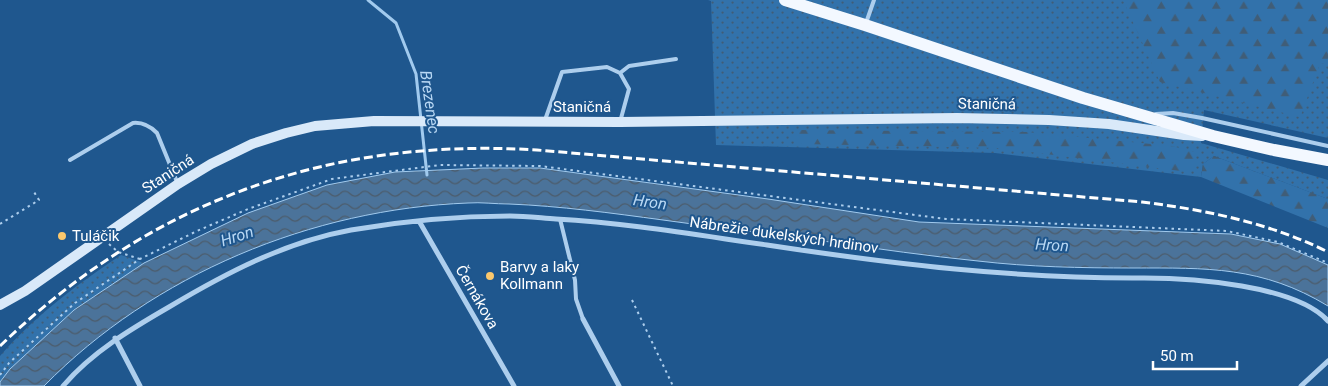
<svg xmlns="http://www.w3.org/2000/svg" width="1328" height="386" viewBox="0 0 1328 386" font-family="Roboto,sans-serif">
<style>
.grass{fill:url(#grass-dots)}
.forest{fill:url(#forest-firs)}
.water{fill:url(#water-waves);stroke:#a1caee}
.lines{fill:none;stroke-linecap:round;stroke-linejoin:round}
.stream{stroke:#a1caee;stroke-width:3}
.path{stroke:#adceed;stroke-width:2;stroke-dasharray:2.5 4;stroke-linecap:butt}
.lane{stroke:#adceed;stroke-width:4}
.street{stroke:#adceed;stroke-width:5}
.secondary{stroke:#d9e9f9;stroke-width:10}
.primary{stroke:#f3f8ff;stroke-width:12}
.rail{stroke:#fff;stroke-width:3;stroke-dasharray:9 4;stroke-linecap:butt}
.poi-dot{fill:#fbc86d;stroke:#1f578e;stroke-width:2}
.labels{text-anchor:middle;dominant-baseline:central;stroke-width:4;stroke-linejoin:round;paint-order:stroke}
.street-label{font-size:15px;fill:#fff;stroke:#1f578e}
.poi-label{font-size:15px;fill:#fff;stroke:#1f578e;text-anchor:start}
.water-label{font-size:16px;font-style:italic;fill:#b9d8f4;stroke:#1f578e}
</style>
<defs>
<pattern id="grass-dots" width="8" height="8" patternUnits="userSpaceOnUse" patternTransform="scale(1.25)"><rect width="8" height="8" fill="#3272ab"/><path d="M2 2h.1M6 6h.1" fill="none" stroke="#405d77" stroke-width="1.8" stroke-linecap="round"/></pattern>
<pattern id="forest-firs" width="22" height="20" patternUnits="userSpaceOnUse" patternTransform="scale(1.25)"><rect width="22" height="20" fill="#3272ab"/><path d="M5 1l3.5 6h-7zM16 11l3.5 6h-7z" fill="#405d77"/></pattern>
<pattern id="water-waves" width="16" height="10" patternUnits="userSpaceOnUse" patternTransform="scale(1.25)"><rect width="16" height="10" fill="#4b739a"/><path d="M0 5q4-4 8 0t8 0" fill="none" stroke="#4c5c6b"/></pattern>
</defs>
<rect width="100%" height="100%" fill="#1f578e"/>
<path class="grass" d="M708 0H1328V138L1204 110 1201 143 1328 180V199L1214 156 1203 164 1201 177 995 153 716 145 711 1Z
M121 255 144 263 74 310 10 369 0 382V356C37 314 75 286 121 255Z"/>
<path class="forest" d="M1123 0H1328V63L1320 64 1300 117 1160 82Z
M796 130 1026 132 1172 146 1195 152 1196 169 1189 172 998 148 802 144 791 139Z
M1214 156 1328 199V228L1201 177 1203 164Z"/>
<path class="water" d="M483 168H540L768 199 919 222 1231 234 1280 244 1328 265V306C1262 266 1207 268 1133 268 1081 268 1029 267 978 261 928 256 879 249 830 242 775 234 719 228 663 220 611 213 560 206 509 204 495 204 481 202 468 203 312 209 154 274 44 386H0V382L10 369 74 310 144 263 248 213 327 185 395 172Z"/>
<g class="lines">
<path class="stream" d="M368 0 396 23 416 74 427 175"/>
<path class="path" d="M0 224 39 200 34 192
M109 244 118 252 140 259
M632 300 673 386
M0 375 9 363 75 303 140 259 197 231 248 209 332 179 440 165 540 166 946 219 1227 231 1278 242 1328 263"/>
<path class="lane" d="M866 23 874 0
M620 73 629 66 676 59
M1156 114 1173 113 1202 118 1328 146
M545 120 562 72 607 67 620 73 629 89 620 122
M70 160 133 123C143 122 150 126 157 133L177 182
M560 219 575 280 576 299 583 319"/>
<path class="street" d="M419 221 514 386
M583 319 619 386
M115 338 140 386
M63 386C92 352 131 329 169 307 226 273 285 242 351 230 403 221 457 216 510 216 525 216 541 218 556 219 627 223 697 235 767 245 892 264 1018 279 1144 278 1191 278 1296 285 1328 321
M1301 386 1328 361"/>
<path class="secondary" d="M0 305 25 291 178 184 211 164 252 144 286 133 315 126 374 121 620 122 957 118 1049 120 1109 124 1184 135 1202 136"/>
<path class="primary" d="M785 0 865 25 1083 98 1213 136 1274 150 1328 160"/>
<path class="rail" d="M0 346C151 201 328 137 537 150L1142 202C1206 210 1270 223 1328 252"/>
</g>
<g class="poi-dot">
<circle cx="62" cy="236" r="5"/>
<circle cx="490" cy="276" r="5"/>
</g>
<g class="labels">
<g class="street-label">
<text transform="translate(987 104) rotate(1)">Staničná</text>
<text x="582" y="107">Staničná</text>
<text transform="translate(168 174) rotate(-33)">Staničná</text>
<text transform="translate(784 235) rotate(8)">Nábrežie dukelských hrdinov</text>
<text transform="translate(477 297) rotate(60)">Černákova</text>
</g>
<g class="poi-label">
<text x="72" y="236">Tuláčik</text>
<text x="500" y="267">Barvy a laky<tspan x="500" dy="17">Kollmann</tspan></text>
</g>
<g class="water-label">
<text transform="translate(430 102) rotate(82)">Brezenec</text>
<text transform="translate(650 202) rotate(8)">Hron</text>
<text transform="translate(237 236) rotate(-18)">Hron</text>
<text transform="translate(1052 245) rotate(3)">Hron</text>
</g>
</g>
<path d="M1153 361v8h84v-8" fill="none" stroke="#ffffff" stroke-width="2.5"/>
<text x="1160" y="361" font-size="15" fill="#ffffff" stroke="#1f578e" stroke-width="4" paint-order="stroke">50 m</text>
</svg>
